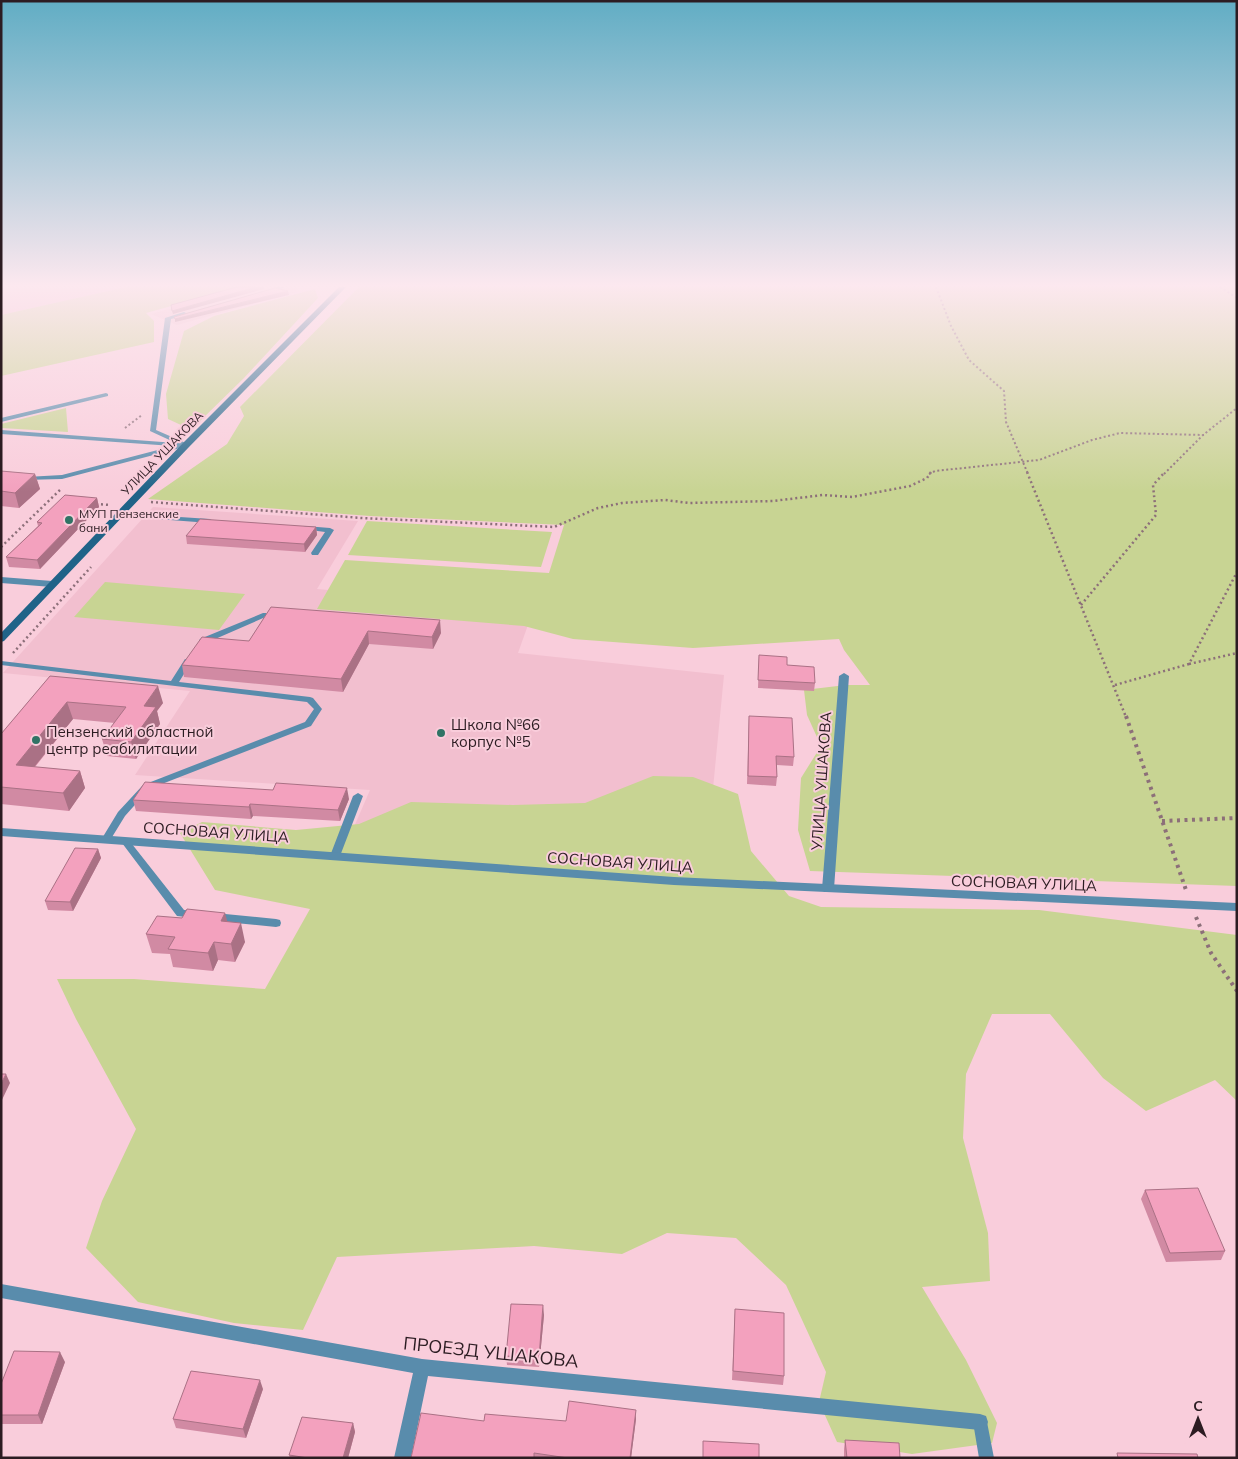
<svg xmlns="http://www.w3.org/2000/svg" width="1238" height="1459" viewBox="0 0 1238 1459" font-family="Mulish,sans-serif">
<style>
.built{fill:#f2bfcf}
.green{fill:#c8d493}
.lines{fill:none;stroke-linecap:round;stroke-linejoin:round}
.path-far2{stroke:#8c6f79;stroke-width:2;stroke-dasharray:2 2.5;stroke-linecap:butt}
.path-far1{stroke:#8c6f79;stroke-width:2.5;stroke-dasharray:2 3;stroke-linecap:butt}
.path{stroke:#8c6f79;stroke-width:4;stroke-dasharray:3 4.5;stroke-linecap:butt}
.service{fill:#598cac;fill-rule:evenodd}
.minor{fill:#598cac;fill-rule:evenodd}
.tertiary{fill:#598cac;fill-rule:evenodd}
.secondary{fill:#206388;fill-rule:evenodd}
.wall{fill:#d18aa3}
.shaded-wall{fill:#aa7185}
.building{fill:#f3a1be;stroke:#aa7185}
.poi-dot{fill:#307365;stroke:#f9cddb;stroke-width:2}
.labels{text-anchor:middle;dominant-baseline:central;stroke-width:4;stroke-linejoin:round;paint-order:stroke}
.far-street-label{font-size:12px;fill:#2c1c22;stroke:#f9cddb}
.far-poi-label{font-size:12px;fill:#2c1c22;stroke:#f9cddb;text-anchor:start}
.poi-label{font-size:15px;fill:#2c1c22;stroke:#f9cddb;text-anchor:start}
.street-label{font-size:15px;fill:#2c1c22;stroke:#f9cddb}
.near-street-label{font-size:18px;fill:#2c1c22;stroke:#f9cddb}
</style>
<rect width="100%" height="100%" fill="#f9cddb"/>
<path class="built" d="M1 287H126L1 315Z
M248 287H296L297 292 177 325 151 314Z
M153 507 358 521 317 589 534 608 518 653 724 675 705 871 347 843 370 790 135 775 190 691 3 673Z"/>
<path class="green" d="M126 287H240L146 313 154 321V342L1 376V315Z
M359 287H1237V886L810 871 798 830 801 778 821 746 807 715 804 690 846 685H870L844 650 839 639 693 648 573 639 524 626 317 609 345 560 549 573 564 525 370 516 148 499 227 444 244 416 240 407Z
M315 289 318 298 244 378 198 423 181 425 168 419 166 394 184 331 214 316Z
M66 408 68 432 1 428V424Z
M367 521 552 532 541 567 348 555Z
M105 582 245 594 219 630 74 617Z
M653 776 693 777 738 794 751 851 789 896 821 907 1039 910 1237 935V1101L1215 1080 1146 1111 1103 1078 1050 1014H992L966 1074 963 1138 988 1233 990 1281 922 1287 966 1360 997 1423 992 1443 912 1454 837 1442 819 1402 826 1372 786 1285 736 1238 667 1233 622 1254 534 1246 337 1257 303 1330 234 1323 138 1302 86 1248 102 1201 136 1129 76 1019 57 979H134L265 989 310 909 215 890 180 833 202 822 296 830 359 824 411 802 513 805 585 803Z"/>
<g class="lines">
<path class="path-far2" d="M936 287 951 326 969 360 1004 391 1006 422 1028 474
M1220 287 1237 298
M125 428 142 415
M929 474 935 471 1039 460 1092 440 1120 433 1204 435
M1164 474 1203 435 1237 408"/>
<path class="path-far1" d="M1027 472 1126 717
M151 502 362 518 554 527 598 508 622 503 665 500 689 503 773 501 823 495 852 497 910 486 927 478 931 472
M96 504 110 505
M1 547 61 489
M1081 605 1156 515 1153 485 1165 472
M13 653 91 567
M1189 664 1237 653
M1115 685 1189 664 1237 572"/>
<path class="path" d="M1126 716 1186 890
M1162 821 1237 818
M1196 917 1211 953 1237 991"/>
<path class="service" d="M276 287H285L267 294 264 292Z
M184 312 186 313V315L171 319 156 430 188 444V446L62 479 24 480V478L26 477 62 475 173 446 1 434V430L176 443 150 431 165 318Z
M119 513 210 519 213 521 210 523 117 516 116 515Z
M305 526 330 528 334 530 318 555H312L311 553 325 532 303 529 301 528Z
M263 613H266L270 615 206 643H200L199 641 200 639Z
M185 659H191L192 661 179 682 310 697 313 698 322 709 311 726 149 789 125 816 109 842H103L101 840 118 812 143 785 305 722 314 709 307 702 1 665V661L171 681Z
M358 793 363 796 340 856 338 858H332L330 856 353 796Z
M125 838 128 839 184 910 199 911 200 914 199 917 195 918 177 916 122 843 120 841 122 839Z
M215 913 276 919 280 920 281 923 280 926 276 927 215 921 211 920 210 917 211 914Z
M980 1415 985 1417 987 1422 994 1458H979L973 1422 975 1417Z"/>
<path class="minor" d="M106 393 108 394V396L1 422V418Z
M1 577 52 581 56 584 52 587 1 583Z
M844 673 849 676 834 889 832 892H824L822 889 839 676Z
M1 1284 422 1359 980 1414 986 1416 988 1422 986 1428 980 1430 428 1376 411 1458H394L413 1373 1 1298Z"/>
<path class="tertiary" d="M1 828 674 877 1237 903V911L674 885 1 836Z"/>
<path class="secondary" d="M339 287H346L189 447 4 641 1 642V633L183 443Z"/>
</g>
<path class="wall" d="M1 471 35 474 40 489 19 508 1 506Z
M97 498 99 507 40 569 9 567 6 557 38 526 37 522Z
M316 527 317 535 305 552 187 544 186 536Z
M271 607 441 633 433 649 369 644 343 692 184 677 182 665 249 641Z
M759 655 787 665 815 683 814 691 758 688Z
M50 676 163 703 157 711 160 724 136 759 107 756 102 739 115 723 73 719 35 767 80 771 85 788 69 811 1 804V734Z
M749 716 794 757 793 766 777 765V777L776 786 747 784Z
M273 790 349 799 340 821 253 816 251 819 136 811 133 800Z
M98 849 101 858 73 911 48 910 45 901Z
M227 922 245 942 235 962 218 960 213 971 173 967 170 954 152 953 146 934Z
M1145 1190 1225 1251 1221 1260 1166 1262 1141 1199Z
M735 1309 784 1376 783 1385 732 1380Z
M544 1315 539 1367 507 1365 506 1356Z
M65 1362 42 1424H1V1384Z
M263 1389 246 1438 176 1428 173 1419Z
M636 1419 631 1458H411L484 1421H566Z
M353 1423 355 1432 348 1458H290L289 1455Z
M845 1440 900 1458H844V1449Z"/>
<path class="shaded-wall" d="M256 287H263L264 289 173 314 172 311Z
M288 291 289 295 175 322V319Z
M35 474 40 489 19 508 15 493Z
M97 498 99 507 40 569 37 560Z
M316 527 317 535 305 552 304 544Z
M440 620 441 633 433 649 432 637Z
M368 631 369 644 343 692 341 679Z
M158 686 163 703 157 711 160 724 136 759 131 742 144 706Z
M67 702 73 719 22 782 16 765Z
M80 771 85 788 69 811 63 793Z
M347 788 349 799 340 821 338 810Z
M250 804 253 816 251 819 249 807Z
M98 849 101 858 73 911 70 902Z
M225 913 230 931 221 921Z
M241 923 245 942 235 962 231 944Z
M214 942 218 960 213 971 208 953Z
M6 1074 10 1083 1 1102V1084Z
M543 1305 544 1315 539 1367V1358Z
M60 1352 65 1362 42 1424 38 1415Z
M260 1380 263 1389 246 1438 243 1429Z
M636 1410V1419L631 1458H630Z
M353 1423 355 1432 348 1458H343Z"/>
<path class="building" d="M237 287H256L172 311 171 305Z
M275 288 288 291 175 319 174 317Z
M1 471 35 474 15 493 1 491Z
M65 495 97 498 37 560 6 557 42 523 37 522Z
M200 519 316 527 304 544 186 536Z
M271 607 440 620 432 637 368 631 341 679 182 665 202 637 249 641Z
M759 655 787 657V665L814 667 815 683 758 680Z
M50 676 158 686 144 706 156 707 131 742 102 739 126 707 67 702 16 765 80 771 63 793 1 787V734Z
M749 716 792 718 794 757 776 756 777 777 748 776Z
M145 782 273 790 276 783 347 788 338 810 250 804 249 807 133 800Z
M75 848 98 849 70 902 45 901Z
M187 909 225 913 221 921 241 923 231 944 214 942 208 953 168 949 175 937 146 934 157 916 182 918Z
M1 1074H6L1 1084Z
M1198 1188 1225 1251 1170 1253 1145 1190Z
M511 1304 543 1305 539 1358 506 1356Z
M735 1309 784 1313V1376L733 1371Z
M14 1351 60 1352 38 1415H1V1384Z
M191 1371 260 1380 243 1429 173 1419Z
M569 1401 636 1410 630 1458H568L534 1453V1458H411L421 1413 484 1421 485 1414 566 1421Z
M302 1417 353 1423 343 1458H308L289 1455Z
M845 1440 899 1443 900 1458H847Z
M703 1441 759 1444V1458H703Z
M1117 1453 1197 1454 1198 1458H1118Z"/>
<linearGradient id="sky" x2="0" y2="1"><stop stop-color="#61adc4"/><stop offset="0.58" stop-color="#fce8ef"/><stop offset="1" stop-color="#fce8ef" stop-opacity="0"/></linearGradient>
<rect width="1238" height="492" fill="url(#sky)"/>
<g class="poi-dot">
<circle cx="69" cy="520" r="5"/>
<circle cx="441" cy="733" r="5"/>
<circle cx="36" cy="740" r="5"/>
</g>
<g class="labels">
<g class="far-street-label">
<text transform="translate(162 453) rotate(-46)">УЛИЦА УШАКОВА</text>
</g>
<g class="far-poi-label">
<text x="79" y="513">МУП Пензенские<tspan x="79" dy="14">бани</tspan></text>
</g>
<g class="poi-label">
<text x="451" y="724">Школа №66<tspan x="451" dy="17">корпус №5</tspan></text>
<text x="46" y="731">Пензенский областной<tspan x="46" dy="17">центр реабилитации</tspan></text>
</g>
<g class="street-label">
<text transform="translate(821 781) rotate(-86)">УЛИЦА УШАКОВА</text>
<text transform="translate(216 832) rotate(4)">СОСНОВАЯ УЛИЦА</text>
<text transform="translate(620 862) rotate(4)">СОСНОВАЯ УЛИЦА</text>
<text transform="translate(1024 883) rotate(2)">СОСНОВАЯ УЛИЦА</text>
</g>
<g class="near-street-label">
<text transform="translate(491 1352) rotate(6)">ПРОЕЗД УШАКОВА</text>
</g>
</g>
<rect width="1238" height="1459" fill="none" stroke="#2c1c22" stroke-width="5"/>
<g transform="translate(1198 1419)" stroke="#f9cddb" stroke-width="4" paint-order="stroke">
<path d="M0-4L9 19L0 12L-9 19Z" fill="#2c1c22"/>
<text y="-8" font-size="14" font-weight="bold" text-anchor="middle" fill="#2c1c22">С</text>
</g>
</svg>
